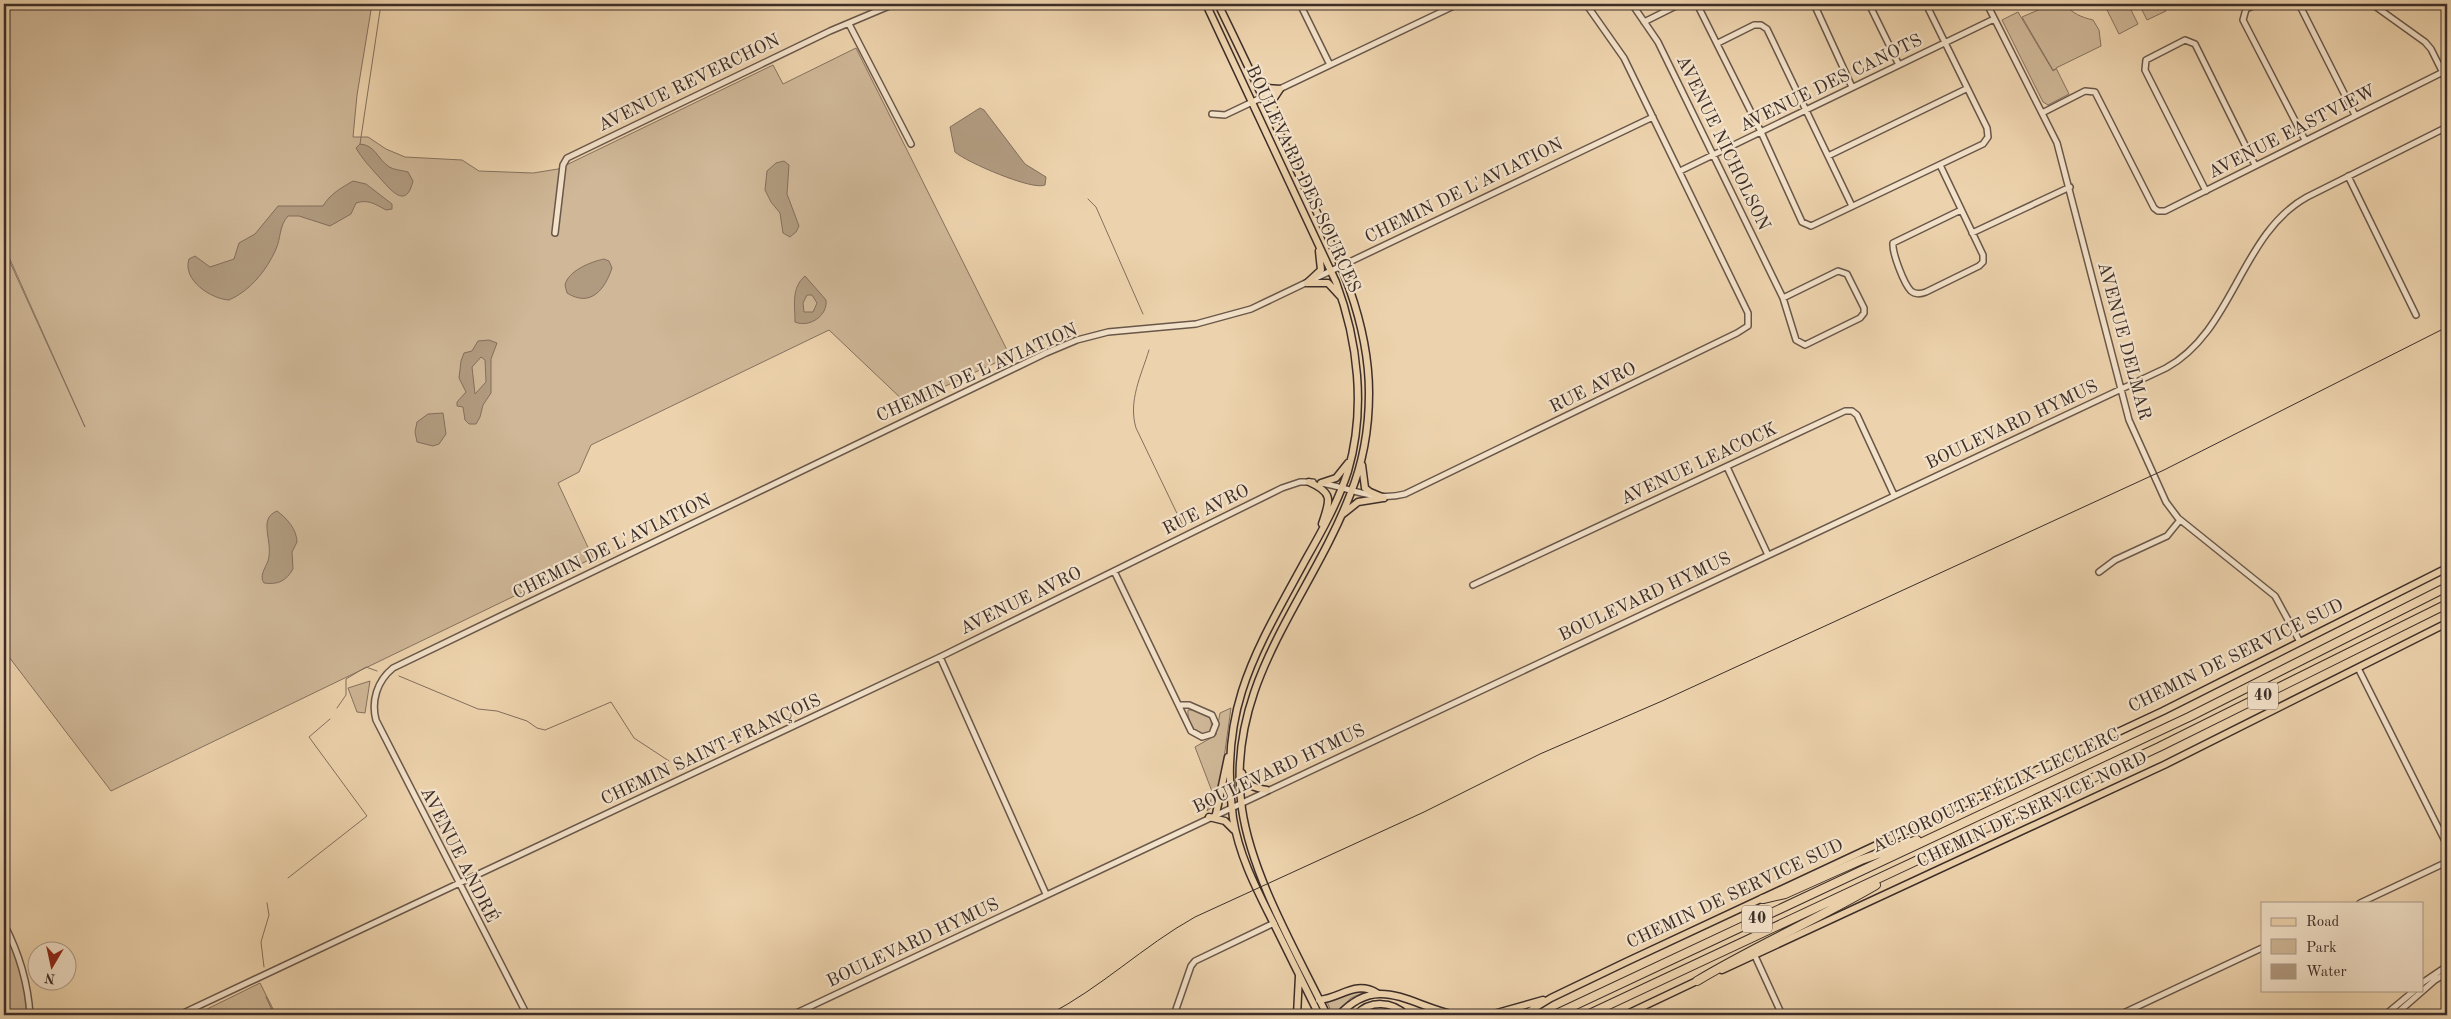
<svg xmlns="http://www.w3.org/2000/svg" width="2451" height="1019" viewBox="0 0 2451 1019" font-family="'Old Standard TT',serif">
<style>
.green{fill:#cfb797;stroke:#867260}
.water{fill:#b19b80;stroke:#836f5d;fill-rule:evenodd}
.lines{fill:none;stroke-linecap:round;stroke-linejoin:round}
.stream{stroke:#836f5d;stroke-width:1}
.minor-casing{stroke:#69574a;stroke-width:8}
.major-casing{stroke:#3d2e29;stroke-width:9}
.highway-casing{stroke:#3d2e29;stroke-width:10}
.minor{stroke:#f3e2ca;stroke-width:5}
.major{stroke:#edd3ad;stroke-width:6}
.highway{stroke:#edd3ad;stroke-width:8}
.tram{stroke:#3d2e29;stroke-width:1}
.labels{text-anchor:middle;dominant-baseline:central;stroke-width:4.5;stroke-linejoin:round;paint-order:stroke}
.shield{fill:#f3e2ca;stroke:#746459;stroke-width:1}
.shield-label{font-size:16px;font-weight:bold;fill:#3d2e29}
.street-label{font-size:18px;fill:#3d2e29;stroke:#f3e2ca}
</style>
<rect width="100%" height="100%" fill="#edd3ad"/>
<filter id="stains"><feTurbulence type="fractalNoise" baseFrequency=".004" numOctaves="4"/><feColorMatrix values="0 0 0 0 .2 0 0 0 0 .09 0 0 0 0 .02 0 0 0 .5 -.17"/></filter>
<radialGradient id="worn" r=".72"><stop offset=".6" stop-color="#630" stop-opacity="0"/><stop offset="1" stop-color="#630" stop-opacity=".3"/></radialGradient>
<path class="green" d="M4 4H372L357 95 353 137H368L386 149 405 157 462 160 479 171 533 173 558 169 773 65 783 84 856 48 1010 356 907 404 829 330 591 445 579 472 558 483 593 558 111 791 6 653 4 654V249L85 427 4 246Z
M2052 4H2065C2073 14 2081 17 2093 20L2099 30 2101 46 2056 68 2069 94 2048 105 2043 102 2002 20 2018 12 2053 71 2056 69 2053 70 2022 17Z
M2119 4H2128L2138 24 2119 34 2107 10Z
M2139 4H2162L2166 11 2147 20Z
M370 681 365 713 357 712 348 688Z
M1231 708 1219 794 1215 805 1207 811 1213 794 1195 747 1216 735 1220 713Z
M1188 710C1204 709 1217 717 1209 734L1199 735C1193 729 1187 719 1188 710Z
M4 924 17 950 30 1015H4Z
M260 983 276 1015H194L199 1013Z
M1367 991 1351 998 1333 1015 1327 1002 1351 993Z"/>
<path class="water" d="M980 108 984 110 1025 164 1046 177 1045 185C1033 191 966 162 955 152L950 127Z
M360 144C375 145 377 158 388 166 393 170 401 170 408 172L413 181C406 211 390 189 379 177 372 169 365 162 359 153L356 148Z
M784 161 789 165 787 194 799 226 796 232 790 237 783 233 780 213 771 202 765 190 767 171 776 163Z
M353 181 366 184 392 204V209L386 210C375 204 368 199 356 203L351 214 330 226 299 216H288C279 226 281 238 276 249 267 270 250 291 229 300 211 299 182 280 189 259L195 256 210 267 234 259 239 243 255 234 278 206H323C330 194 341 188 353 181Z
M604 259 609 261 612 268C605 289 591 308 567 293L565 285C568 271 590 262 604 259Z
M805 276 826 300C828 316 809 328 795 322 795 305 791 288 805 276ZM807 295H812L817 303 813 312H804L803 303Z
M489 340 497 343 491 359V393L483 405 480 417 476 424H469L465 420 463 407 457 406V402L466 392 459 378 461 361 464 353 472 351 478 341ZM481 357 485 360 486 382 475 394 472 367Z
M443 413 446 434 439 444 433 446 417 442 415 432 417 422 428 414Z
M277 511C287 518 297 530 297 542L292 552 293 569C286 581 278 585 264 583 259 577 265 568 268 561 274 541 257 519 277 511Z"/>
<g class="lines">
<path class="stream" d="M360 144 381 4
M1088 199 1096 207 1143 314
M1149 350C1141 376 1128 401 1136 428L1184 528
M399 676 478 709 497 711 527 721 537 728 545 730 611 702 634 738 669 761
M337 708 346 695V679L366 667 377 671
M288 878 367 816 309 737 330 719
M264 967 261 942 269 915 267 903
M266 997 273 1012 269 1015"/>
<defs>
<path id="minor" d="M1300 4 1330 65
M1632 4 1658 42 1783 298 1796 340 1805 345 1860 318 1864 313V308L1847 274 1838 271 1783 298
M1697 4 1761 132 1802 222 1811 226 1983 144 1988 137 1987 128 1926 4
M1814 4 1852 87
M1869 4 1899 65
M1987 4 2057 143 2129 420 2166 502 2178 518 2275 596 2300 642
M2257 4 2246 9 2243 20 2305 140
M2299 4 2355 115
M2372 4 2425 42 2431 49 2447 81
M1644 22 1680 4
M849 24 911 144
M1718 43 1754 25H1761L1767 29 1852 206
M2042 113 2085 91 2095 92 2154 208 2158 211H2165L2443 72
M1212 114 1225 115 1458 4
M1828 156 1966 89
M1940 165 1983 255V262L1979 266 1926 292C1921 294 1916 295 1911 291 1904 284 1892 253 1893 243L1961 210
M1680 171 1994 19
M2348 176 2416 315
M2206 191 2145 70 2146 60 2185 40 2195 44 2255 165
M555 233 563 165 567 158 830 31 894 4
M1972 233 2070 187
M1727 467 1768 555
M1321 483C1351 488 1374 502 1405 494L1737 333 1748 326V313L1624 58 1586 4
M1114 571 1191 731 1202 737 1212 734 1216 724 1212 715 1189 705H1179
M2099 572 2115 560 2167 536 2180 520
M1473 585 1845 411H1852L1857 415 1894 495
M940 657 1046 894
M2358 668 2447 845
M2360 903 2447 862
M4 924C19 953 28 982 30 1015
M1755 956 1782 1015
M2422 983 2447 966
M179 1015 940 657 1282 488 1300 482H1313
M527 1015 376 720C371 701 377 681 393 668L1046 353 1077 340 1108 332 1196 324 1251 309 1653 117
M792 1015 2166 368C2234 331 2240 234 2307 197L2447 127
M1174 1015 1191 966 1195 961 1274 923
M2119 1015 2262 948
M2385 1015 2415 990
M2395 1015 2435 980 2447 973"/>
<path id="major" d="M1206 4 1336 282C1358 341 1366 409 1348 471 1338 502 1322 531 1306 559 1256 651 1218 708 1233 818 1239 856 1257 890 1274 924 1289 954 1304 985 1319 1015
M1218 4C1246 61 1273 119 1300 177 1333 246 1369 315 1369 393 1369 427 1363 463 1350 495 1309 601 1224 685 1242 809 1252 877 1297 953 1327 1015
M1256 77 1267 88 1280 89
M1276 117 1272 101 1280 89
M1307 283 1321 270 1319 251
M1307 283H1328L1340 296
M1362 465 1365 488 1370 492 1384 498
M1309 482C1334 493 1330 500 1322 524
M1321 483 1336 478 1348 463
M1343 514 1358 502 1383 498
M1242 773C1246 786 1255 788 1267 790
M1216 814 1228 757
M1209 817 1225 821 1234 830
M1722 970 2164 765 2447 623
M1319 1000C1341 998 1355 980 1377 993
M1297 1015 1299 976
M1339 1015C1378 973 1409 1005 1455 1015
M1356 1015C1370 1000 1392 1001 1406 1015
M1490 1015 1543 1000
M1523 1015 1551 998 1626 962 2163 711 2447 568
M1625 1015 1701 979"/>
<path id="highway" d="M1763 899 1785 894 1861 860 1917 840
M1697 981C1755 946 1818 919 1876 885
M1554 1015 2189 717 2447 587
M1587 1015 2159 747 2447 604"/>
</defs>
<use href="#minor" class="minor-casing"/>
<use href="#major" class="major-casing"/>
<use href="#highway" class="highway-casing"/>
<use href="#minor" class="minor"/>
<use href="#major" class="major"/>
<use href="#highway" class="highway"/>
<path class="tram" d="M1048 1015C1101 988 1143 946 1195 917L1424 812 1540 754 1662 701 2164 470 2447 327"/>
</g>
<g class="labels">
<g class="shield">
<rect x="2248" y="682.5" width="30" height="27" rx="4"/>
<rect x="1742" y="905.5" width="30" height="27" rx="4"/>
</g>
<g class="shield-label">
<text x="2263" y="696">40</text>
<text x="1757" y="919">40</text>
</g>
<g class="street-label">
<text transform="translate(689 83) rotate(-26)">AVENUE REVERCHON</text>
<text transform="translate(1831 83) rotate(-26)">AVENUE DES CANOTS</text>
<text transform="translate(2292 132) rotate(-27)">AVENUE EASTVIEW</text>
<text transform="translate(1723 143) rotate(64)">AVENUE NICHOLSON</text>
<text transform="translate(1303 179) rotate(65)">BOULEVARD DES SOURCES</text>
<text transform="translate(1464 191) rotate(-26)">CHEMIN DE L'AVIATION</text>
<text transform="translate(2124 341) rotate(75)">AVENUE DELMAR</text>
<text transform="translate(977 373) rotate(-24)">CHEMIN DE L'AVIATION</text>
<text transform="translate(1593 388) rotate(-26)">RUE AVRO</text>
<text transform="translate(2012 425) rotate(-25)">BOULEVARD HYMUS</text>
<text transform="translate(1699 464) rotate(-25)">AVENUE LEACOCK</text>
<text transform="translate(1206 510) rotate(-26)">RUE AVRO</text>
<text transform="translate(612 547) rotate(-26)">CHEMIN DE L'AVIATION</text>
<text transform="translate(1645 597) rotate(-25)">BOULEVARD HYMUS</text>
<text transform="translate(1021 601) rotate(-26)">AVENUE AVRO</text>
<text transform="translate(2236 656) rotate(-26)">CHEMIN DE SERVICE SUD</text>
<text transform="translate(711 750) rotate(-25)">CHEMIN SAINT-FRANÇOIS</text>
<text transform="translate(1279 769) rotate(-25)">BOULEVARD HYMUS</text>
<text transform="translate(1996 791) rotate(-25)">AUTOROUTE FÉLIX-LECLERC</text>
<text transform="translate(2032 810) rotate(-25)">CHEMIN DE SERVICE NORD</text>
<text transform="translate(459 855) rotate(63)">AVENUE ANDRÉ</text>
<text transform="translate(1735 894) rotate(-25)">CHEMIN DE SERVICE SUD</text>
<text transform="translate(913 943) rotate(-25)">BOULEVARD HYMUS</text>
</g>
</g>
<rect width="2451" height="1019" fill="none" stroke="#edd3ad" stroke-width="20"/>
<rect x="5" y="5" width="2441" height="1009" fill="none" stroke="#3d2e29" stroke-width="2.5"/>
<rect x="10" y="10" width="2431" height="999" fill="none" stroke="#3d2e29"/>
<rect x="2261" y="902" width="162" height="90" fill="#f3e2ca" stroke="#aa9a8a"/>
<rect x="2271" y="918" width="25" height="8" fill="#edd3ad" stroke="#aa9a8a"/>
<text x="2306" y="926" font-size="15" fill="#3d2e29">Road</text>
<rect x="2271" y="939" width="25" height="15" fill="#cfb797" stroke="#aa9a8a"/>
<text x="2306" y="952" font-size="15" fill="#3d2e29">Park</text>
<rect x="2271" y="964" width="25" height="15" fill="#b19b80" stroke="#aa9a8a"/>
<text x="2306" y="976" font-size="15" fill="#3d2e29">Water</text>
<g transform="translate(52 966) rotate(189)"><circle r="24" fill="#f3e2ca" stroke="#aa9a8a"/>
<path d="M0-4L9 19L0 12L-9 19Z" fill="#8f2418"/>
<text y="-8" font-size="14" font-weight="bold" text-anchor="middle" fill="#3d2e29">N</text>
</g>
<rect width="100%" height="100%" filter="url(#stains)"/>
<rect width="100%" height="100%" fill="url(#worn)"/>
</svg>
